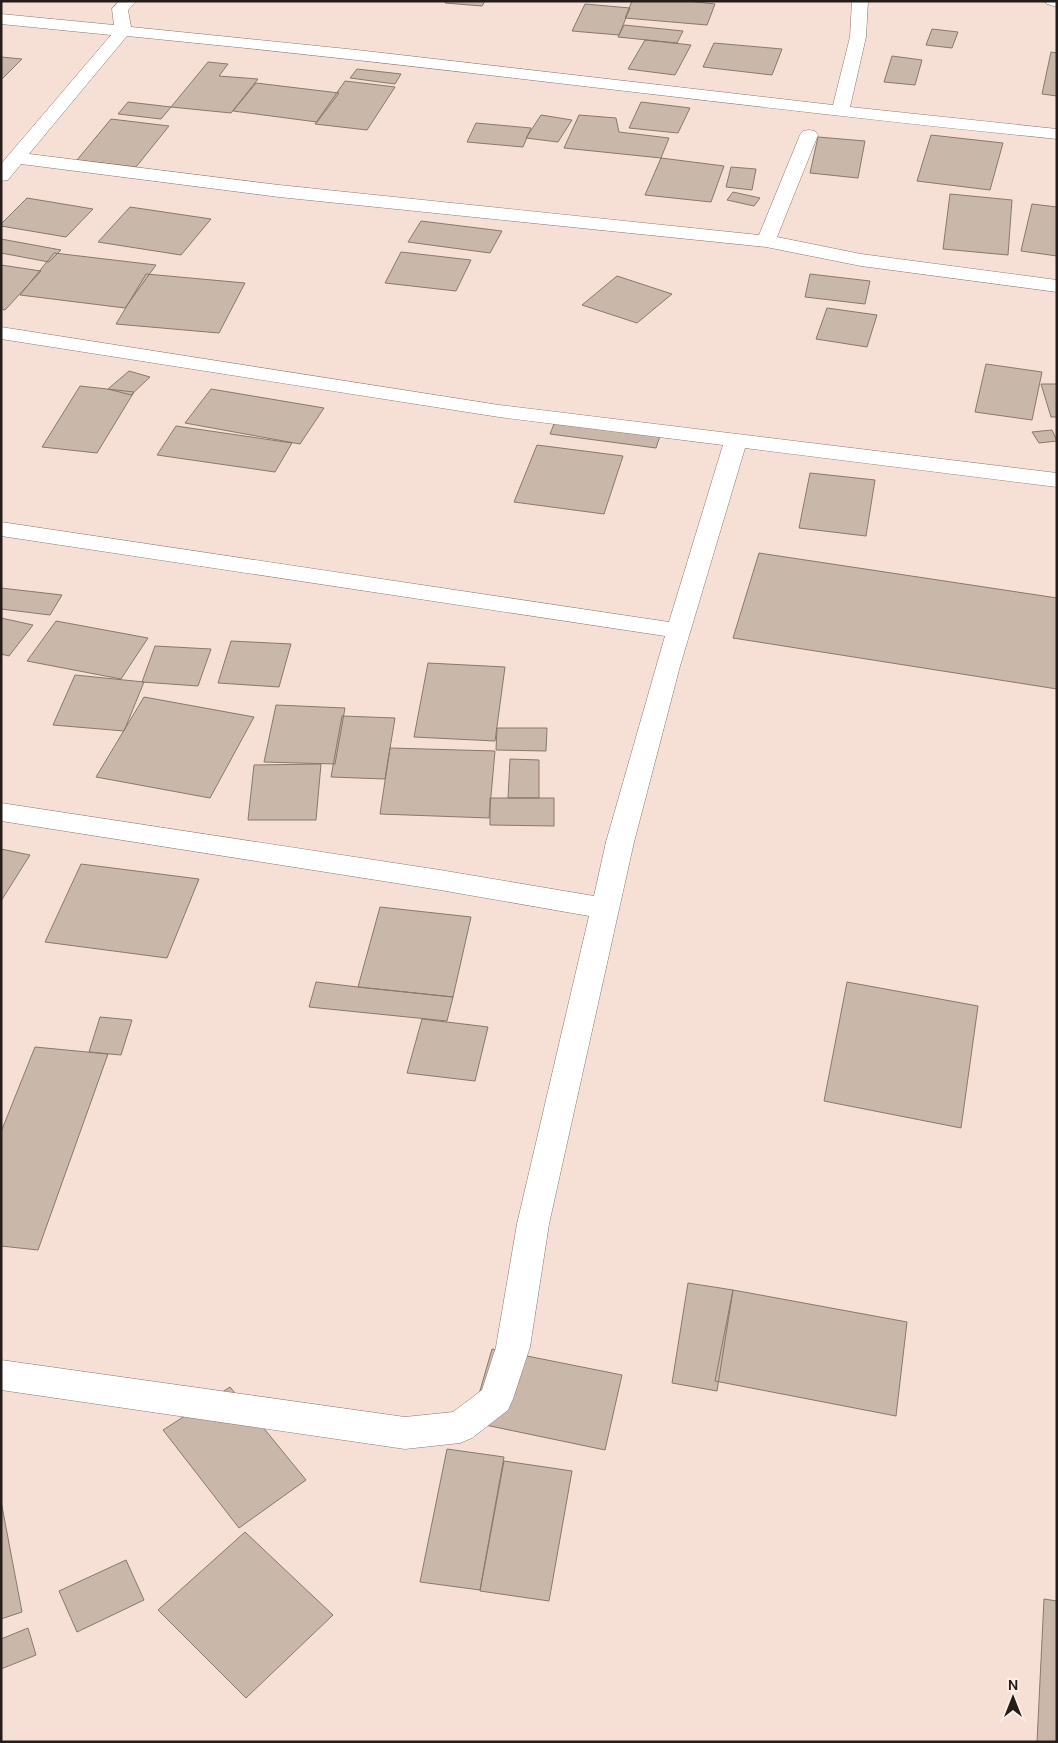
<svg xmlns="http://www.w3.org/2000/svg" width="1058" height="1743" viewBox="0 0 1058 1743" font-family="'DM Sans',sans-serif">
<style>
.building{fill:#c9b8a9;stroke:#89796a}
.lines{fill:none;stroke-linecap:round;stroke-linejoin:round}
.street-casing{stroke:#8d786f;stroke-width:1}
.street{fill:#fff;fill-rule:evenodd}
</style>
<rect width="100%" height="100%" fill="#f6dfd5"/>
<path class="building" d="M446 1H485L482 6 445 3Z
M632 1H687L715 4 707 25 625 18Z
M585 4 630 8 619 35 572 31Z
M624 25 683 31 677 43 618 37Z
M932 29 958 32 952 48 926 45Z
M645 40 691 45 675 75 628 69Z
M714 43 782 49 772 75 703 67Z
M1051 52 1057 53V96L1042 94Z
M892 56 922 60 915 85 884 82Z
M1 57 22 59 1 80Z
M208 62 228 64 219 76 258 79 231 113 171 107Z
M357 69 401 74 395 84 350 78Z
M345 81 395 87 367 130 315 124Z
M256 83 339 93 317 122 233 111Z
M128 102 171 107 161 119 118 114Z
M641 102 690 108 678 133 629 128Z
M541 115 572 120 558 142 526 138Z
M579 115 616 118 619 132 669 138 661 158 564 148Z
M111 119 169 126 136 167 77 160Z
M476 123 531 128 523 147 467 142Z
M931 135 1003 143 990 190 917 181Z
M818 137 865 141 858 178 810 173Z
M661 158 724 166 711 202 645 195Z
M731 167 756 169 752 190 726 187Z
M733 192 760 198 754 206 727 200Z
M950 194 1012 200 1008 255 943 249Z
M27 198 93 209 66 237 1 226V224Z
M1032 204 1057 207V256L1021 251Z
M130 207 211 219 181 255 98 242Z
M421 221 502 231 490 253 408 242Z
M1 239 61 250 49 262 1 253Z
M401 252 471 260 456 291 385 283Z
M54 253 156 265 125 308 20 295Z
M1 265 41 271 5 310 1 309Z
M146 274 245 283 219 333 116 324Z
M810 274 870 281 865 304 805 297Z
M617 276 672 294 637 323 582 305Z
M827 308 877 315 867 347 816 339Z
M986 364 1042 372 1032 420 975 412Z
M129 371 150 377 131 395 108 389Z
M1041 384H1057V417H1051Z
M80 386 134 392 97 453 42 447Z
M211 389 324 408 300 444 185 423Z
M556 419 661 433 656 448 550 434Z
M176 426 292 443 275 472 157 455Z
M1052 430 1057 441 1039 443 1032 432Z
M537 445 623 456 604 514 514 502Z
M810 473 875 480 866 536 799 528Z
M759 553 1057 598V689L733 638Z
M1 588 62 595 50 615 1 609Z
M1 618 33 625 9 656 1 654Z
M56 621 148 638 121 679 27 661Z
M231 641 291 644 279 687 218 683Z
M155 646 211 649 198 686 142 682Z
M428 663 505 667 495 741 414 737Z
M75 675 144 682 124 731 53 725Z
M144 697 254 717 210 798 96 777Z
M276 705 345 708 335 764 264 762Z
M342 716 395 718 385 779 331 777Z
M497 728H547L546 751 496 750Z
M390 748 495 751 489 818 380 814Z
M510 759 539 760V798H508Z
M321 764 316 820H248L254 765Z
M490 798H554V826L490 825Z
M1 849 30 855 1 901Z
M81 864 199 879 167 958 45 942Z
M380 907 471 917 453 997 358 987Z
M316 982 358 987 453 997 447 1021 309 1007Z
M847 982 978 1006 961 1128 824 1101Z
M100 1017 132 1020 121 1055 89 1052Z
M422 1019 488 1027 475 1081 407 1073Z
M35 1047 108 1054 38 1250 1 1246V1132Z
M688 1283 733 1290 717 1391 672 1383Z
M733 1290 907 1322 896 1416 715 1381Z
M492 1349 622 1375 605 1450 471 1422Z
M230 1387 306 1480 239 1528 163 1430Z
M447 1449 504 1457 480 1590 420 1582Z
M504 1461 572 1471 549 1601 480 1591Z
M1 1501 22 1612 1 1619Z
M245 1532 333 1615 246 1698 158 1610Z
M126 1560 144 1600 77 1632 59 1591Z
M1044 1599 1057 1601V1742H1037Z
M28 1628 36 1655 1 1669V1639Z"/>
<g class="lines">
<defs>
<path id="street" d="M119 1H137L128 10 131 27 357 50 833 105 850 37 852 1H868L866 37 850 107 1057 129V139C747 108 438 66 127 36L29 154 279 185 759 235 800 135 803 131 809 130 815 131 818 135 777 237 861 254 1057 280V292L861 266 766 247 279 197 21 164 8 180 1 181V164L111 35 1 24V14L114 25 112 9Z
M1045 1H1057V7L1047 4Z
M1 327 499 405 1057 473V487L745 448 680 666 634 842 549 1224 530 1347 513 1399 508 1410 472 1438 460 1443 405 1449 1 1390V1360L405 1417 453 1412 482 1390 496 1347 517 1224 589 916 440 890 1 821V803L440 870 594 896 606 842 665 636 1 536V522L669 622 723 445 499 417 1 339Z"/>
</defs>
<use href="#street" class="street-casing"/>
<use href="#street" class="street"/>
</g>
<rect width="1058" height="1743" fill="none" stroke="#251d19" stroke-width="5"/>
<g transform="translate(1013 1698)" stroke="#fdeee8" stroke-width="4" paint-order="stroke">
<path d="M0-4L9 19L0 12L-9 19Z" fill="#251d19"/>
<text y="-8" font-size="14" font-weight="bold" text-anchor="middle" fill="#251d19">N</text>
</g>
</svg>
